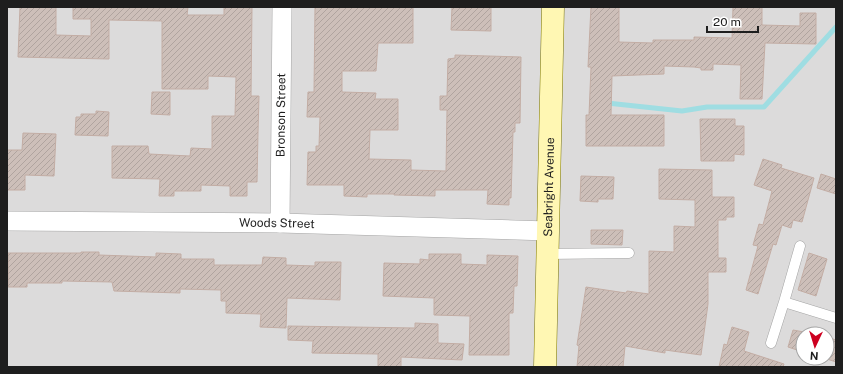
<svg xmlns="http://www.w3.org/2000/svg" width="843" height="374" viewBox="0 0 843 374" font-family="'Public Sans',sans-serif">
<style>
.residential{fill:#dcdbdb;fill-rule:evenodd}
.lines{fill:none;stroke-linecap:round;stroke-linejoin:round}
.stream{stroke:#9fdde2;stroke-width:5}
.building{fill:url(#building-hatch);stroke:#c3ada4}
.service-casing{stroke:#a5a5a5;stroke-width:11}
.minor-casing{stroke:#a5a5a5;stroke-width:20}
.secondary-casing{stroke:#7b7500;stroke-width:23}
.service{stroke:#fff;stroke-width:10}
.minor{stroke:#fff;stroke-width:19}
.secondary{stroke:#fff7b3;stroke-width:22}
.labels{text-anchor:middle;dominant-baseline:central;stroke-width:3;stroke-linejoin:round;paint-order:stroke}
.street-label{font-size:12px;fill:#1e1e1e;stroke:#fff}
</style>
<defs>
<pattern id="building-hatch" width="6" height="6" patternUnits="userSpaceOnUse"><rect width="6" height="6" fill="#cdbfb9"/><path d="M-1 1l2-2M0 6l6-6M5 7l2-2" fill="none" stroke="#b0a49f"/></pattern>
</defs>
<rect width="100%" height="100%" fill="#f0eae3"/>
<path class="residential" d="M7 7H836V367H7ZM803 334H827V358H803Z"/>
<g class="lines">
<path class="stream" d="M607 103 682 111 707 107H764L836 27"/>
</g>
<path class="building" d="M20 7H56V35L91 36V19H73V7H188L187 15H224V7H252L251 96H259L258 133 257 182H247V196H230V186L201 185V191H174V196H159L160 179 112 178V146H148L149 154 190 156 191 148 212 149V116H235L236 77 208 76V89H162V21L109 20V59L18 57Z
M315 7H413V43H378L376 71H342V92L376 93 375 99H398V130H370L369 159 411 160V170L446 171 447 110H440V96H447L448 59 455 58V55L521 57 520 123H515V132H513L511 198H509V205L487 204 488 190H435V196L394 195V194H367V197L344 196V185H307L308 152H316V146H319L320 117H307L308 92H314Z
M452 7H491V31L451 30Z
M591 7H619V42L653 43V40H694V37L732 38 733 7H762V25L800 26V13H816V44L765 43 762 99H740L741 65 713 64V70H701V68L694 67 664 66V74L612 76 611 115H664V146H586V115H589L591 67H588Z
M152 92H170V115L151 114Z
M96 111 109 112 108 136 75 135 76 117H81V114H96Z
M700 119H735V126H744V155L734 154V161H701Z
M23 133 56 134 54 176 25 175V190H7V150H22Z
M763 159 782 165 781 168 814 178 802 222 793 220 791 228 782 225 776 245 773 244 758 294 746 290 758 246 753 245 759 224 763 225 772 191 754 185Z
M659 169 712 170V197H734V217H726V220H718V258H726V272H708V304L701 355 665 350V353L625 346 623 367H577L579 346 577 345 586 287 626 293 627 291 649 294V251L674 252V226L695 227V200L659 199Z
M821 174 836 179V194L817 188Z
M581 176 614 177 613 199H598V202L580 201Z
M591 230H623L622 245 591 244Z
M81 252H99V255L156 257V253L181 254V259H214V265H262L263 257 286 258V265L315 266V262H341L340 300 287 298 286 328 260 327 261 314 226 313V301H221V290L180 289V293L114 291 112 282 62 281V283H27V287H8V253H81Z
M809 253 827 259 816 296 798 290Z
M429 254H461V264L487 265V255L518 256 517 286H514L513 313H509V355H469L470 316 434 315V298L383 296 384 263 420 264V259L429 260Z
M415 323 438 324V343L464 344 462 360 401 357V367H378V354L312 353 313 341 288 340V326L415 328Z
M732 327 749 332 744 351 784 364 783 367H719L724 344 727 345Z
M793 330 815 334H803V352L788 347Z
M827 337 836 340V362L824 358H827Z"/>
<g class="lines">
<defs>
<path id="service" d="M547 254 629 253
M784 302 800 246
M771 343 784 302 836 318"/>
<g id="minor">
<path id="s1" d="M7 221 280 223 548 231"/>
<path id="s2" d="M280 223 282 7"/>
</g>
<g id="secondary">
<path id="s3" d="M545 367 553 7"/>
</g>
</defs>
<use href="#service" class="service-casing"/>
<use href="#minor" class="minor-casing"/>
<use href="#secondary" class="secondary-casing"/>
<use href="#service" class="service"/>
<use href="#minor" class="minor"/>
<use href="#secondary" class="secondary"/>
</g>
<g class="labels">
<g class="street-label">
<text stroke="none"><textPath href="#s2" startOffset="108">Bronson Street</textPath></text>
<text stroke="none"><textPath href="#s3" startOffset="180">Seabright Avenue</textPath></text>
<text stroke="none"><textPath href="#s1" startOffset="270">Woods Street</textPath></text>
</g>
</g>
<rect width="843" height="374" fill="none" stroke="#1e1e1e" stroke-width="16"/>
<g transform="translate(815 346) rotate(184)"><circle r="19" fill="#ffffff" stroke="#a5a5a5"/>
<path d="M0-3L7 15L0 10L-7 15Z" fill="#cd0020"/>
<text y="-6" font-size="11" font-weight="bold" text-anchor="middle" fill="#1e1e1e">N</text>
</g>
<path d="M707 26v6h51v-6" fill="none" stroke="#1e1e1e" stroke-width="2"/>
<text x="713" y="26" font-size="12" fill="#1e1e1e" stroke="#ffffff" stroke-width="3" paint-order="stroke">20 m</text>
</svg>
